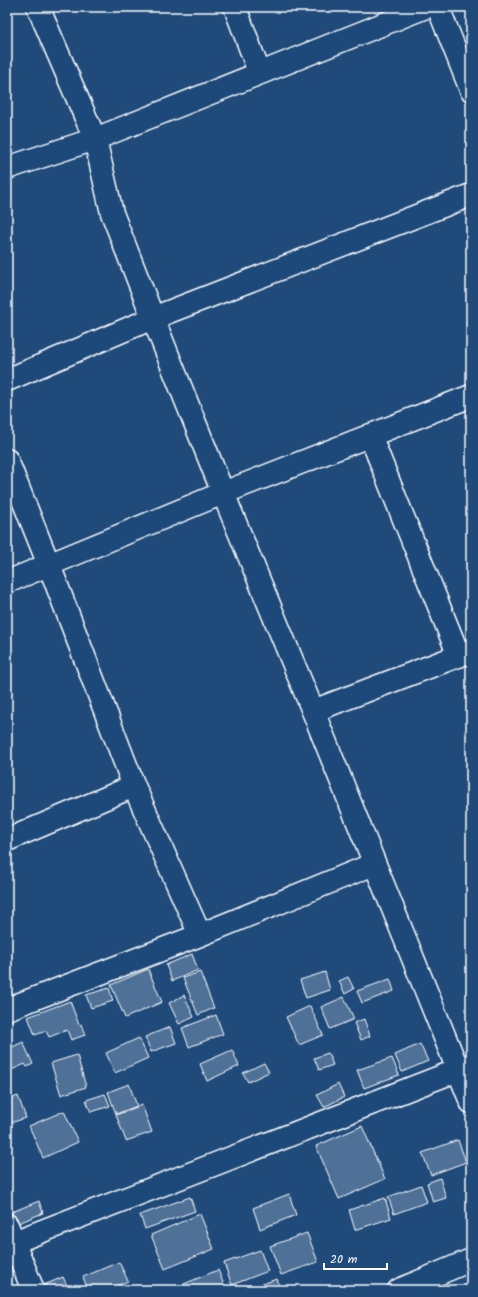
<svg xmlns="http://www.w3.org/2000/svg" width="478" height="1297" viewBox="0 0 478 1297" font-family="Kalam,sans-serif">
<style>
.building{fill:#507197;stroke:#fff}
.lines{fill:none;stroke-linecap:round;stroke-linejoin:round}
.minor-casing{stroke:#fff;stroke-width:25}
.minor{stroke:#1f4a7a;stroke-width:22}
</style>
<rect width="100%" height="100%" fill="#1f4a7a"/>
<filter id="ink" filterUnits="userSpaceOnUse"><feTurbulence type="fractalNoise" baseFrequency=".025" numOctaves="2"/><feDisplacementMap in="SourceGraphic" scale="8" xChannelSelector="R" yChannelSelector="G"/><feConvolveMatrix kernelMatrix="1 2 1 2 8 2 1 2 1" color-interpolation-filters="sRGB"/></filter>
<g filter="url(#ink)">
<path class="building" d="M192 954 198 970 172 981 166 965Z
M148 969 162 1002 125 1018 111 985Z
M200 972 214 1008 198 1015 183 978Z
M325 972 330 990 306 998 300 980Z
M348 977 354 989 345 994 339 981Z
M390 979 394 991 362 1003 357 991Z
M109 988 113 1001 91 1008 86 995Z
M184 995 194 1017 179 1024 169 1003Z
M344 997 354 1019 330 1029 321 1007Z
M70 1001 79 1025 81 1024 85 1035 71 1040 67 1030 49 1037 46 1031 35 1035 28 1017Z
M310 1006 323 1035 299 1045 286 1017Z
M216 1015 223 1034 189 1047 182 1028Z
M364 1019 370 1036 361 1040 354 1023Z
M170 1027 176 1043 151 1052 145 1037Z
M139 1038 148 1058 115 1073 106 1053Z
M23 1042 33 1064 27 1067 25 1064 7 1072V1047L8 1049Z
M420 1044 428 1061 402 1072 395 1055Z
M232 1050 239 1066 207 1081 200 1064Z
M328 1053 333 1065 319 1070 314 1058Z
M77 1055 86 1087 61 1095 51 1063Z
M392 1058 399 1075 364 1088 357 1070Z
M264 1063 269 1072 248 1082 243 1073Z
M129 1084 137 1106 116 1114 108 1092Z
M338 1084 344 1097 324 1107 317 1095Z
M105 1094 110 1106 91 1112 86 1100Z
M18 1096 26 1118 7 1124V1100Z
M142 1105 152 1132 126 1141 116 1115Z
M64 1111 78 1142 43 1158 29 1126Z
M362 1126 385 1179 339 1199 316 1146Z
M458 1140 466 1162 431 1175 422 1153Z
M440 1178 446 1198 433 1202 427 1183Z
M421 1185 427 1202 394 1214 388 1197Z
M289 1194 296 1215 260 1229 253 1208Z
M190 1197 195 1211 145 1229 140 1215Z
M385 1198 391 1218 355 1230 349 1210Z
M39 1201 43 1213 11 1226 7 1214Z
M200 1214 214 1249 165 1269 151 1235Z
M307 1233 318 1262 281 1275 270 1246Z
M260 1250 268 1271 232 1285 224 1263Z
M119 1262 128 1281 107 1290H88L83 1277Z
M218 1270 226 1290H181L179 1286Z
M63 1277 69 1290H44L42 1286Z
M277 1279 281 1290H244Z"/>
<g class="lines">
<defs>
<path id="minor" d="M38 7 95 139 112 213 153 318 223 493 313 711 471 1102
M235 7 259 72
M438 7 471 90
M7 168 95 139 426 7
M7 380 153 318 471 195
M370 435 459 656
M7 460 49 565 134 786 200 935
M7 582 223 493 471 396
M313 711 471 651
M7 840 134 786
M7 1009 200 935 374 864
M7 1225 33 1290
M14 1242 471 1065
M399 1290 471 1260"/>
</defs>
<use href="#minor" class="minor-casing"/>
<use href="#minor" class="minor"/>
</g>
</g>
<rect width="478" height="1297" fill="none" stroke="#1f4a7a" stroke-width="24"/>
<rect x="12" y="12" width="454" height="1273" fill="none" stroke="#fff" stroke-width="1.5" filter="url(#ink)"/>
<path d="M324 1263v6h63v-6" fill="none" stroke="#ffffff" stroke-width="2"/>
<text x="330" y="1263" font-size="12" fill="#ffffff" stroke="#1f4a7a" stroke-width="3" paint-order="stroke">20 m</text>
</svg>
